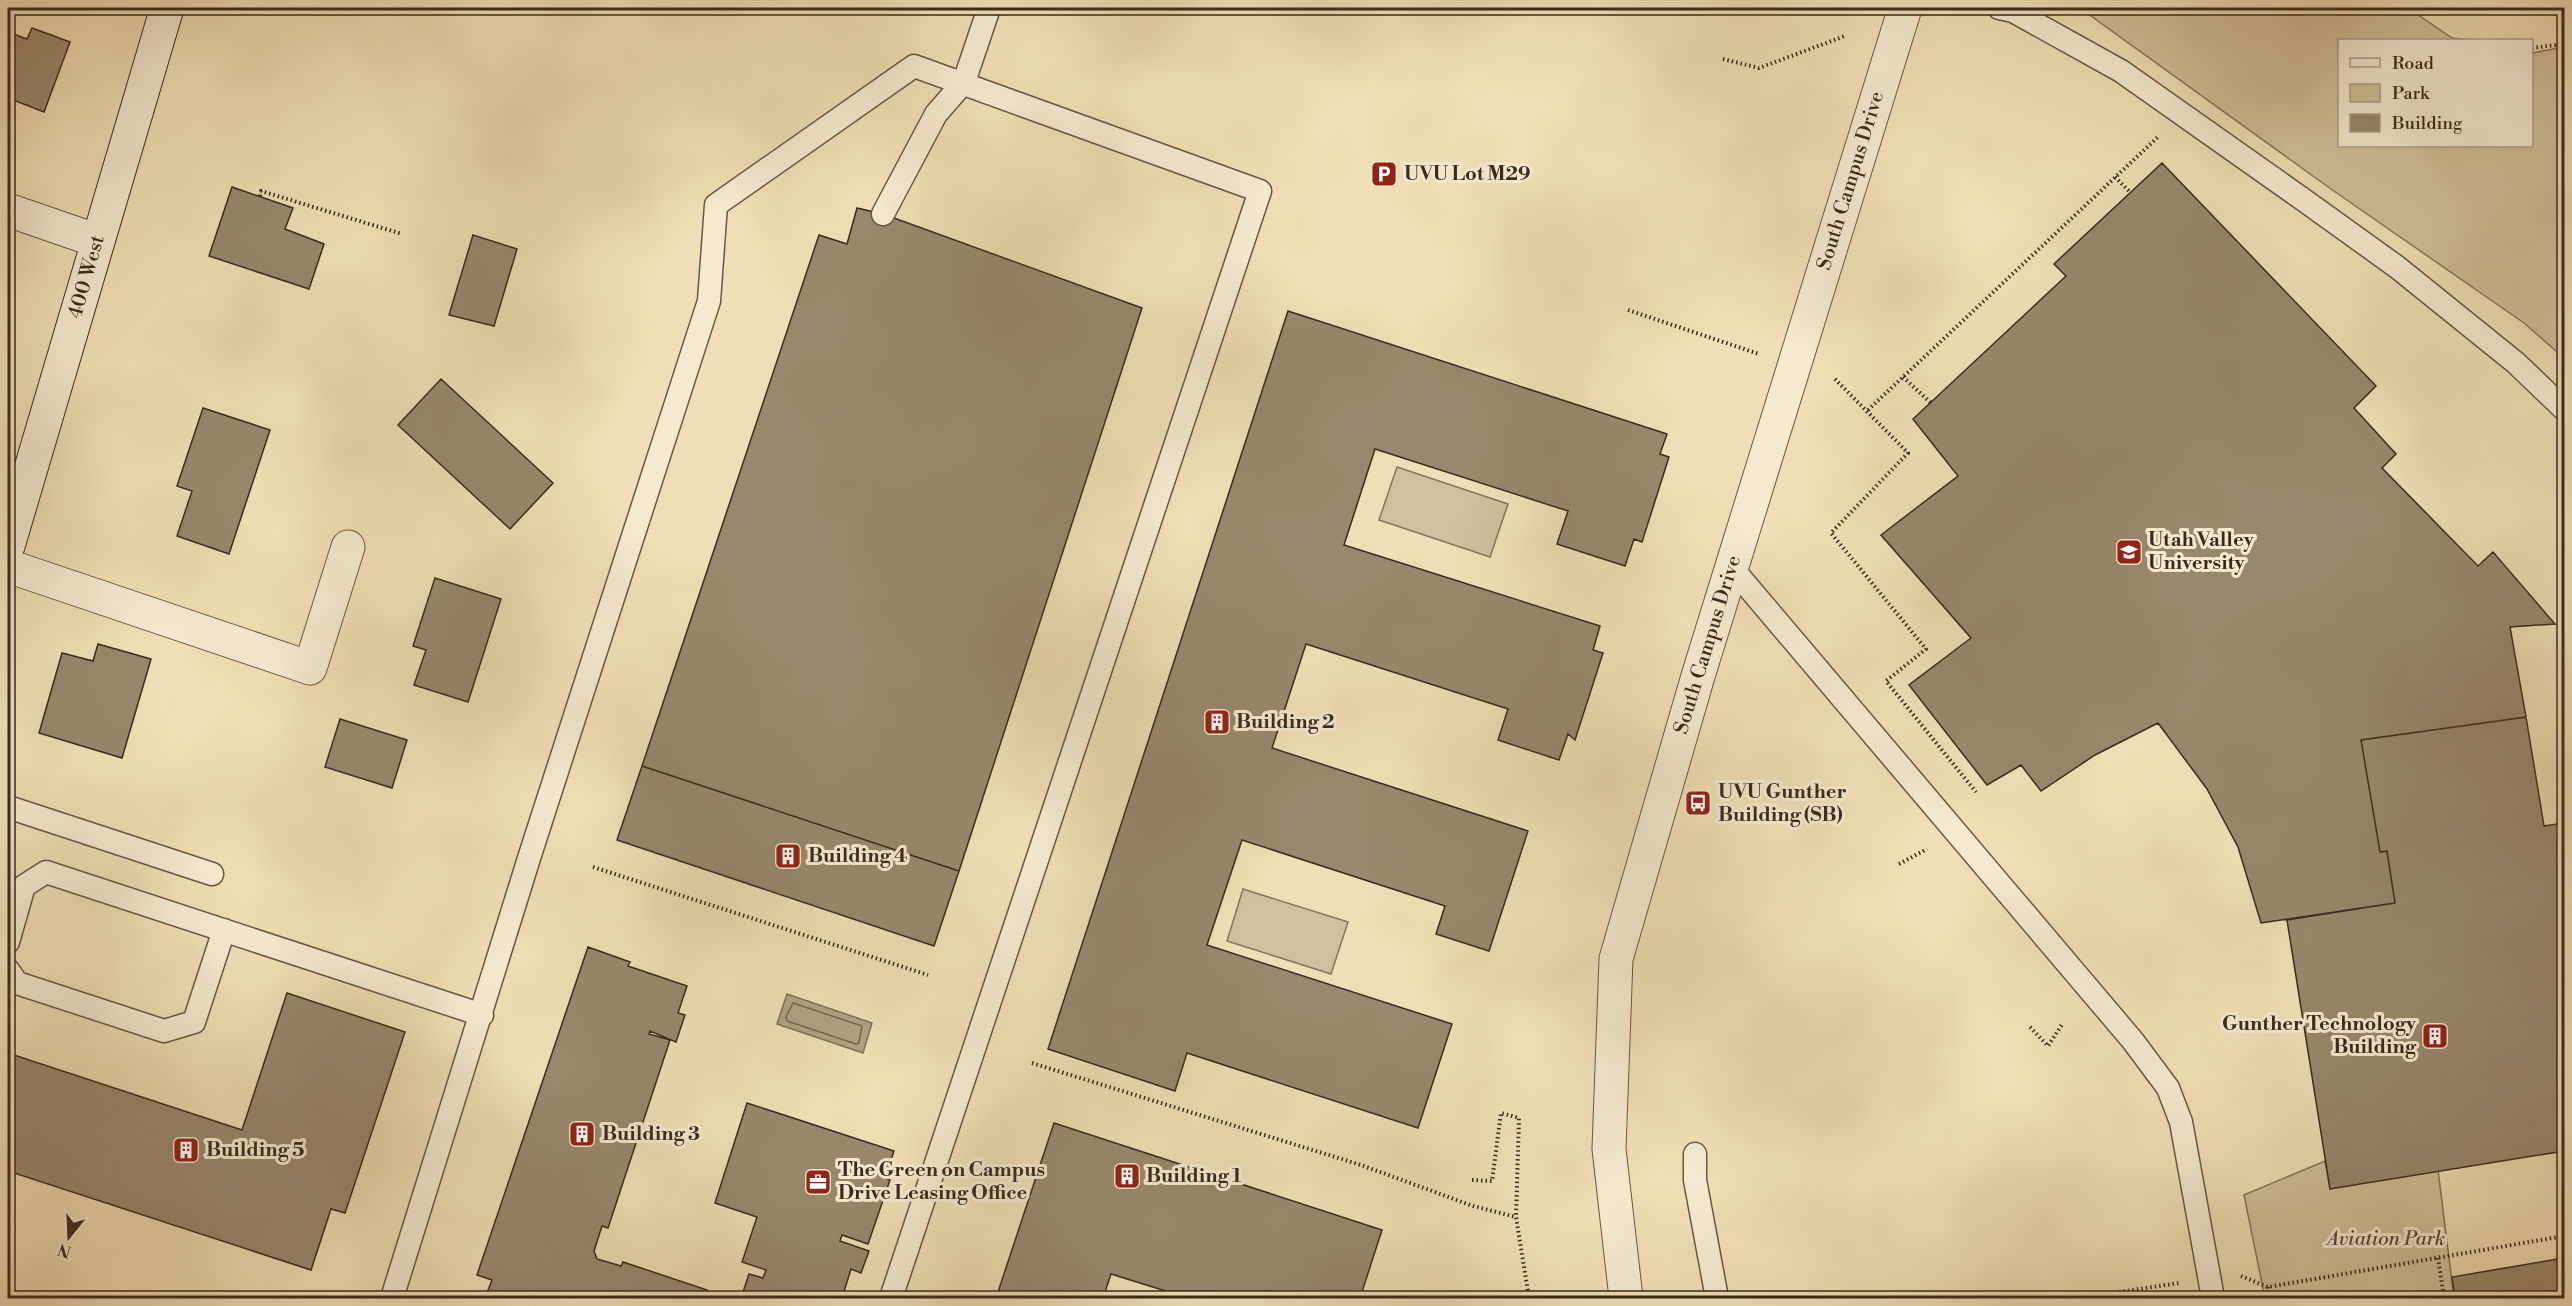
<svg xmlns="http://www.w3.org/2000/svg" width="2572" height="1306" viewBox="0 0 2572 1306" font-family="'Libre Bodoni',serif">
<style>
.green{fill:#d1c09c;stroke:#86755d;stroke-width:1.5}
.water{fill:#b2a182;stroke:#82715a;stroke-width:1.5}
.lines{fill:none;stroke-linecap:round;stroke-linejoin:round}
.shore{stroke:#766650;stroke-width:1.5}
.building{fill:#99886d;stroke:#3a2a1e;stroke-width:1.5}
.service-casing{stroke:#685744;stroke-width:25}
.minor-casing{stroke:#685744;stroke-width:35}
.tertiary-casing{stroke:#685744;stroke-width:35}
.secondary-casing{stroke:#3a2a1e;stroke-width:35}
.path{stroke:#3a2a1e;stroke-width:4;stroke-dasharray:1.5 3;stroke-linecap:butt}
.service{stroke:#f5ead0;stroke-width:22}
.minor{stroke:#f5ead0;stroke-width:33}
.tertiary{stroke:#f5ead0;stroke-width:33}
.secondary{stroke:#f5ead0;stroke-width:33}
.labels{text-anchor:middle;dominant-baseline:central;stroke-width:6;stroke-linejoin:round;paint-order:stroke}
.poi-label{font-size:20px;font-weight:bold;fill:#3a2a1e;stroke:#f5ead0;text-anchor:start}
.street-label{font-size:20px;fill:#3a2a1e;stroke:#f5ead0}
.park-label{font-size:20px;font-style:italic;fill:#584837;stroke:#f5ead0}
</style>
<rect width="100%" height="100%" fill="#f0dfb6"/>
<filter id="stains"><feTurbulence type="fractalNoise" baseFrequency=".00333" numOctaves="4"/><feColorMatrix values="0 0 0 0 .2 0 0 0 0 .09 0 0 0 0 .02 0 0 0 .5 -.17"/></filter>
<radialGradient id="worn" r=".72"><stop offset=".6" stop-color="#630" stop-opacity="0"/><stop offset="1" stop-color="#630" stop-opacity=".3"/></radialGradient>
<path class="green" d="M2080 8H2408L2452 38 2472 40H2340V146H2532V53L2564 47V358L2524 323 2331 189Z
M1397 467 1508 504 1490 557 1379 520Z
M1243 889 1348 922 1331 974 1227 941Z
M2325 1161 2330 1189 2438 1170 2454 1298H2265L2244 1195Z"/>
<path class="water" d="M787 994 872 1023 863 1053 777 1024Z"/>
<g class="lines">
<path class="shore" d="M793 1003 862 1026 859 1043 856 1044 787 1021 786 1017Z"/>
</g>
<path class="building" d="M32 28 70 42 44 112 8 98V32L27 39Z
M2162 163 2376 386 2354 408 2396 454 2382 468 2478 566 2493 552 2555 624 2510 627 2526 717 2361 740 2380 852 2387 851 2395 903 2261 923 2238 847 2207 789 2158 723 2095 755 2041 791 2021 765 1987 785 1909 685 1971 638 1881 535 1958 476 1913 419 2066 276 2054 264Z
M232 187 293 208 285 229 324 244 309 289 209 256Z
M857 208 883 214 1142 308 959 871 642 766 819 235 847 244Z
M473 235 517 249 494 326 449 315Z
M1288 311 1667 434 1660 454 1669 457 1642 542 1634 539 1625 566 1557 544 1568 511 1375 449 1344 545 1600 626 1593 650 1603 653 1575 740 1568 734 1559 760 1498 740 1508 709 1306 644 1272 748 1528 831 1489 951 1436 934 1445 906 1242 840 1207 945 1452 1024 1418 1128 1187 1053 1175 1091 1048 1049Z
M441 379 553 483 510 529 398 425Z
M203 408 270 430 229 554 177 536 192 491 177 486Z
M435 578 501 599 468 702 414 685 426 650 413 646Z
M98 644 151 659 122 758 39 733 62 653 93 661Z
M2526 717 2544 826 2564 823V1151L2330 1189 2287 920 2395 903 2387 851 2380 852 2361 740Z
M340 719 407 740 392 788 325 767Z
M642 766 959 871 934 946 617 840Z
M588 947 630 962 628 966 687 986 678 1013 685 1015 676 1042 650 1031 649 1034 670 1040 608 1228 602 1226 594 1251 597 1259 621 1266 623 1262 707 1290 705 1296 713 1298H485L492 1280 477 1275Z
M287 993 405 1032 345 1213 331 1209 311 1270 8 1171V1053L242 1130Z
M747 1103 894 1151 885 1178 890 1180 868 1244 842 1235 840 1241 869 1251 861 1273 851 1269 842 1298H741L749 1274 763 1278 766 1270 742 1262 757 1217 715 1203Z
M1054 1123 1382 1230 1360 1298H1188L1111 1274 1103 1298H996Z
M2564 1258V1298H2455L2452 1277Z"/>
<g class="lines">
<defs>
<path id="service" d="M1999 8 2013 11 2121 71 2301 198 2397 267 2516 363 2564 409
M883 214 936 114 964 82 989 8
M1732 568 2133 1041 2168 1088 2181 1122 2213 1298
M8 807 212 874
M8 942 24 886 46 872 482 1015
M8 970 17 983 164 1031 194 1022 224 930
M1695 1154V1180L1717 1298
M392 1298 530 855 709 301 716 205 914 66 1260 191 891 1298"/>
<path id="minor" d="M8 210 98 241
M8 566 310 668 348 547"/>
<path id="tertiary" d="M1626 1298 1609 1149 1616 959 1698 676 1905 8"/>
<path id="secondary" d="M8 546 167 8"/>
</defs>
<use href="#service" class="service-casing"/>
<use href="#minor" class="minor-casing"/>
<use href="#tertiary" class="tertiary-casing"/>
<use href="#secondary" class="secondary-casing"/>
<path class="path" d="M2532 48 2564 44
M1723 59 1759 68 1845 36
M2115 177 2130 192
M260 196 261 191 402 234
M1628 310 1759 354
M1903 377 1931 403
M1835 379 1908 453 1831 533 1926 649 1886 681 1976 792
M1868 410 2158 137
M1899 864 1927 849
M593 867 928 975
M2030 1027 2048 1046 2063 1023
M1032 1063 1361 1165 1473 1206 1516 1217
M1472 1180 1492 1181 1501 1113 1519 1118 1516 1217 1529 1298
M2438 1258 2444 1298
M2241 1276 2268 1287 2564 1236
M2268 1287 2269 1298
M2079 1298 2179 1283"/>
<use href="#service" class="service"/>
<use href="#minor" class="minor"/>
<use href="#tertiary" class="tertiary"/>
<use href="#secondary" class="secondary"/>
</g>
<defs>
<symbol id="parking-square" viewBox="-11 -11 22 22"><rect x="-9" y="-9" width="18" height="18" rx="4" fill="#8f2418" stroke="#f5ead0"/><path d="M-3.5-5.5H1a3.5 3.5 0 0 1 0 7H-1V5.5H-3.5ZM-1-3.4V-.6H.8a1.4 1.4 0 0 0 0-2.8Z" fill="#fff"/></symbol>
<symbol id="university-square" viewBox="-11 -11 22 22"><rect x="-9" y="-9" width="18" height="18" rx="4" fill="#8f2418" stroke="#f5ead0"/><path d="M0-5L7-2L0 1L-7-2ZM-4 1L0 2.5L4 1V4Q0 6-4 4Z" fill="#fff"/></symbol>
<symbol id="building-square" viewBox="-11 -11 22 22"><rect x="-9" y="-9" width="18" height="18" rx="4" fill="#8f2418" stroke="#f5ead0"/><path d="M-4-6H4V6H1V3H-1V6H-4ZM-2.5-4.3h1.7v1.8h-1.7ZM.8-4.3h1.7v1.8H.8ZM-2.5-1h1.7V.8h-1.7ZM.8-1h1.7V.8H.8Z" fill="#fff"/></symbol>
<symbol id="bus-square" viewBox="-11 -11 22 22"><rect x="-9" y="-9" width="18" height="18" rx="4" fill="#8f2418" stroke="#f5ead0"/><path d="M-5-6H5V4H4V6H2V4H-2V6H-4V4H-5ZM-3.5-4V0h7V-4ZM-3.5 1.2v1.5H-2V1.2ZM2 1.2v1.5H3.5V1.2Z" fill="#fff"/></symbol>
<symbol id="office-square" viewBox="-11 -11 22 22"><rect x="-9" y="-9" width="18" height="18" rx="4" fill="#8f2418" stroke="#f5ead0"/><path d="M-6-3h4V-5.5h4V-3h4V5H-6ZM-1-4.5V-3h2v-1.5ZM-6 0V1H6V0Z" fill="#fff"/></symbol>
</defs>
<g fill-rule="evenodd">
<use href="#parking-square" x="1369" y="159" width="30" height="30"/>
<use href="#university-square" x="2114" y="537" width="30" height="30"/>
<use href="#building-square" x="1202" y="707" width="30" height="30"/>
<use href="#bus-square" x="1683" y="788" width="30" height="30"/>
<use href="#building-square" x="773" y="841" width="30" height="30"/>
<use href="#building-square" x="2420" y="1021" width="30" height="30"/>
<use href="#building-square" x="567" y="1119" width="30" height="30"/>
<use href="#building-square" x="171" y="1135" width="30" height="30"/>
<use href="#building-square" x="1112" y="1161" width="30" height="30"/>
<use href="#office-square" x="803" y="1167" width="30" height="30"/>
</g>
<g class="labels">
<g class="poi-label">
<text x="1404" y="174">UVU Lot M29</text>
<text x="2148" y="540">Utah Valley<tspan x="2148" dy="23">University</tspan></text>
<text x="1236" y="722">Building 2</text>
<text x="1718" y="792">UVU Gunther<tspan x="1718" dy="23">Building (SB)</tspan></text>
<text x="808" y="856">Building 4</text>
<text x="2416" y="1024" text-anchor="end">Gunther Technology<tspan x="2416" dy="23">Building</tspan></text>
<text x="602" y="1134">Building 3</text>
<text x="206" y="1150">Building 5</text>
<text x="838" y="1170">The Green on Campus<tspan x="838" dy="23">Drive Leasing Office</tspan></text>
<text x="1146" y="1176">Building 1</text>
</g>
<g class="street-label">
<text transform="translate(1851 181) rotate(-73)">South Campus Drive</text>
<text transform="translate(87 277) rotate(-74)">400 West</text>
<text transform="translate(1708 645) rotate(-73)">South Campus Drive</text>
</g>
<g class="park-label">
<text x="2386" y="1239">Aviation Park</text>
</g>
</g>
<rect width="2572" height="1306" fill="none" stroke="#f0dfb6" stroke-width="30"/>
<rect x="9" y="9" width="2554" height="1288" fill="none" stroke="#3a2a1e" stroke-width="3"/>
<rect x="15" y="15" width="2542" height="1276" fill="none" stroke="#3a2a1e" stroke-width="1.5"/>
<rect x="2338" y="39" width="195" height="108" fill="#f5ead0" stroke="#aa9d89" stroke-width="1.5"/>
<rect x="2350" y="58" width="30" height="9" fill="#f5ead0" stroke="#aa9d89" stroke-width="1.5"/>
<text x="2392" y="69" font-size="18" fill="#3a2a1e">Road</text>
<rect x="2350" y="84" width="30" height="18" fill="#d1c09c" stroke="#aa9d89" stroke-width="1.5"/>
<text x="2392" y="99" font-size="18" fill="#3a2a1e">Park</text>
<rect x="2350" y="114" width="30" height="18" fill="#99886d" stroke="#aa9d89" stroke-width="1.5"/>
<text x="2392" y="129" font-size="18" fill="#3a2a1e">Building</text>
<g transform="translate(69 1237) rotate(198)" stroke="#f5ead0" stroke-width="4.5" paint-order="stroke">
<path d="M0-4.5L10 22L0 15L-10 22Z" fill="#3a2a1e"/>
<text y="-9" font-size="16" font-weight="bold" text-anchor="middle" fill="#3a2a1e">N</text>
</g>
<rect width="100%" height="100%" filter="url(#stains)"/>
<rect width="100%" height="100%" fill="url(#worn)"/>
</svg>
